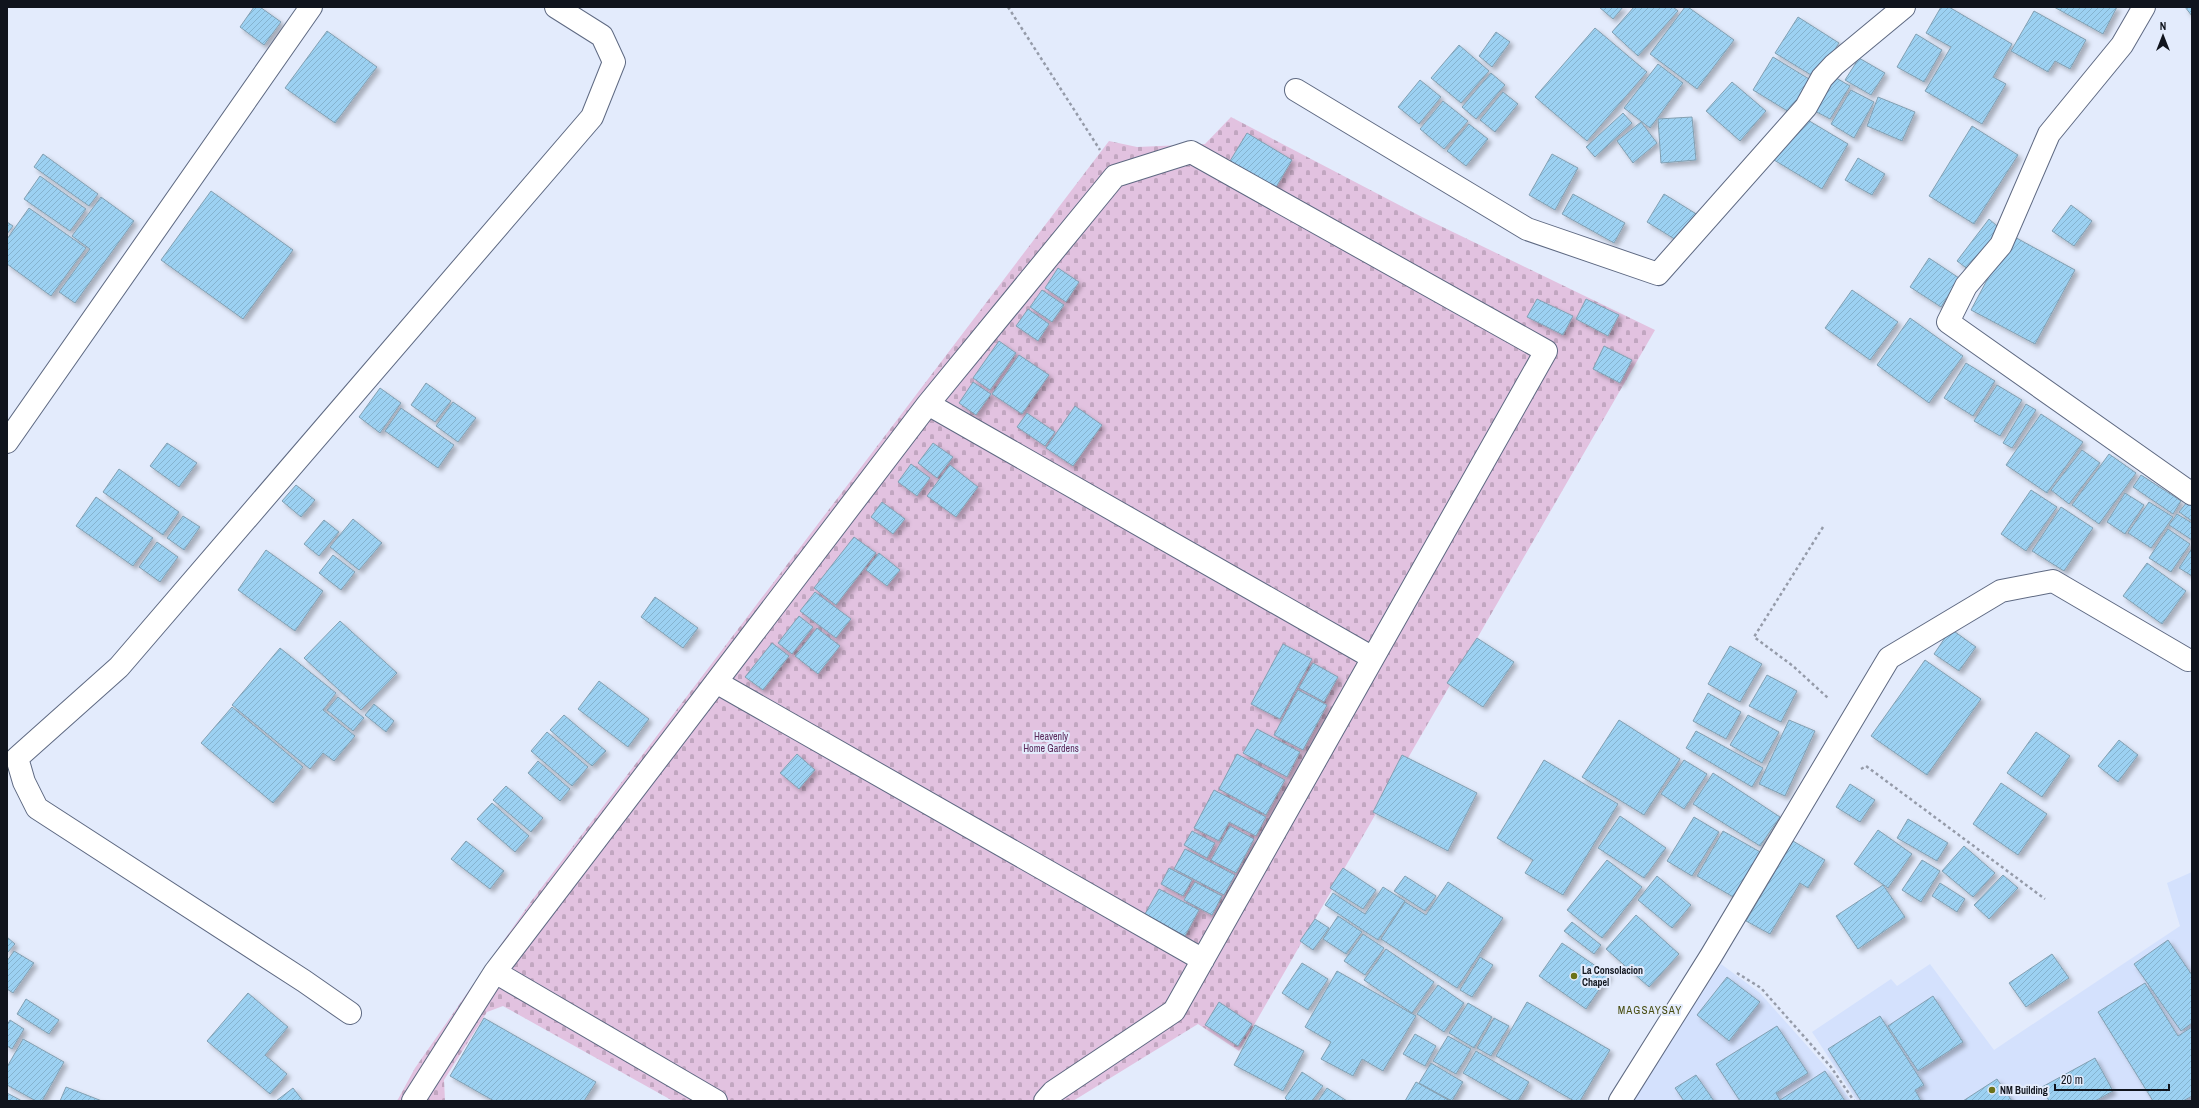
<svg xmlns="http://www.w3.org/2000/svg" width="2199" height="1108" viewBox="0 0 2199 1108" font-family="'Archivo Narrow',sans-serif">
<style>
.built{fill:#d4e1fd}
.cemetery{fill:url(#cemetery-stones)}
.building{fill:url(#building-hatch);stroke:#829fb1;filter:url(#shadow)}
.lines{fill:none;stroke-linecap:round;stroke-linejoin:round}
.minor-casing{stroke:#5e6982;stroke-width:24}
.path{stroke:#959ba9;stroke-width:2.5;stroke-dasharray:3 3;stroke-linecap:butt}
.minor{stroke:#fff;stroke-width:22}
.poi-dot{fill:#6b7219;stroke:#e3ebfc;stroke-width:1.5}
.labels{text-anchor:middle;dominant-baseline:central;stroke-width:4;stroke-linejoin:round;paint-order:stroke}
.park-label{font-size:10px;fill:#5a285a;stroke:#e3ebfc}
.poi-label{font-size:10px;font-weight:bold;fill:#10141d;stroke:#e3ebfc;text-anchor:start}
.neighbourhood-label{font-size:11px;letter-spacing:1px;fill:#494e13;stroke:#e3ebfc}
</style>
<defs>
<pattern id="cemetery-stones" width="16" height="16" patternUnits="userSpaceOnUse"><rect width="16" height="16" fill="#e2c2e0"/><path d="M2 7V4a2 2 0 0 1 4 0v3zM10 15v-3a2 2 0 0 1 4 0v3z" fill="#c1a6c0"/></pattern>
<pattern id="building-hatch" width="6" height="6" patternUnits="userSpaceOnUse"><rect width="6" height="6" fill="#9cd1f2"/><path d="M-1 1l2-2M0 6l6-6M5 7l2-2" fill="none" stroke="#85b3cf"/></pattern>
<filter id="shadow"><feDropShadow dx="3.5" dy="3.5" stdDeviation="2" flood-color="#0004"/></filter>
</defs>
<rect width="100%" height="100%" fill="#e3ebfc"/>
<path class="built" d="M2192 872V1101H1857L1812 1032 1891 979 1897 986 1930 964 1994 1050 2180 926 2167 883Z
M1721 964 1760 993 1834 1076 1851 1101H1626L1663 1052Z"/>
<path class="cemetery" d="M1231 117 1422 217 1655 330 1239 1051 1198 1024 1073 1101H673L503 1006 487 1012 444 1080 445 1101H397L415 1068 532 900 1109 141 1137 147 1205 144Z"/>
<path class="building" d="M254 7H260L281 22 264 45 240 27Z
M1599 7H1623L1613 19Z
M1634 7H1673L1678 11 1638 56 1612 32Z
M1685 7H1688L1734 40 1697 89 1650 54Z
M1941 7H1949L2012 44 1993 77 2006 84 1982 124 1925 91 1951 47 1926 33Z
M2054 7H2117L2103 34Z
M2185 7H2192V16Z
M2034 11 2086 40 2070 69 2055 61 2048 72 2011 51Z
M1798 17 1839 43 1816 78 1775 53Z
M1595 28 1647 72 1587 141 1535 97Z
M327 31 377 67 335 123 285 88Z
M1496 32 1510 42 1492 67 1479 56Z
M1916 34 1942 50 1924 82 1897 67Z
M1459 45 1489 71 1461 103 1431 78Z
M1773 57 1814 82 1794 115 1753 90Z
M1859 58 1885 73 1871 95 1845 80Z
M1658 64 1683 83 1650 128 1624 108Z
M1491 73 1505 85 1476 119 1462 107Z
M1831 75 1850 86 1830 119 1811 109Z
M1420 80 1441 97 1419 124 1398 107Z
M1732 82 1766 111 1740 141 1706 111Z
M1851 90 1874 102 1854 138 1831 124Z
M1503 92 1518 104 1495 132 1480 120Z
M1878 97 1915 112 1902 141 1867 126Z
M1443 101 1468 121 1444 149 1420 129Z
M1623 113 1632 123 1595 157 1586 147Z
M1801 116 1848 144 1822 189 1774 160Z
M1692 117 1696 160 1661 163 1658 119Z
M1641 122 1657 143 1633 163 1617 141Z
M1469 124 1488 139 1466 166 1447 151Z
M1972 126 2018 155 1974 224 1929 196Z
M1247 133 1292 160 1275 189 1230 161Z
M43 154 98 194 89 206 34 167Z
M1552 154 1578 168 1555 210 1529 195Z
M1858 158 1885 174 1872 195 1845 180Z
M40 176 86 209 70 231 24 199Z
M211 191 293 250 243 319 161 260Z
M1573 194 1625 223 1614 243 1562 214Z
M1664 194 1698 215 1681 243 1647 222Z
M101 197 134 221 75 303 59 292 90 249 72 236Z
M2071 205 2092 221 2074 246 2052 231Z
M29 208 86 248 51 296 7 264V239Z
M1989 219 2004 232 1973 273 1957 261Z
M7 222 13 226 7 234Z
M2011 235 2075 270 2035 344 1971 310Z
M1929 258 1959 278 1941 307 1910 287Z
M1058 268 1079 282 1066 302 1045 288Z
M1042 290 1064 305 1052 322 1030 307Z
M1852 290 1898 322 1870 360 1825 328Z
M1537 299 1573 316 1563 335 1527 317Z
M1586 299 1619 315 1608 336 1576 319Z
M1028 309 1049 324 1038 341 1016 326Z
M1910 318 1963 356 1929 403 1877 365Z
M999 341 1016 353 990 390 973 378Z
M1604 346 1632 360 1620 383 1593 369Z
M1019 355 1049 375 1022 414 992 394Z
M1966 363 1995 381 1973 416 1944 398Z
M973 382 991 394 976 415 959 403Z
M426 383 451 401 435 422 411 405Z
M1997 385 2022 400 2000 436 1974 421Z
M380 388 401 403 380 433 359 417Z
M453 402 476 418 458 442 436 426Z
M2026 404 2036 410 2012 448 2003 443Z
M1075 406 1102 425 1073 466 1046 448Z
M401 408 454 445 438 468 385 431Z
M1027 413 1055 432 1045 446 1017 427Z
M2041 414 2083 442 2047 493 2006 465Z
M167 443 197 463 179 487 150 466Z
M933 443 953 457 937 478 918 463Z
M2082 450 2100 463 2069 504 2051 490Z
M2109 454 2136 473 2099 524 2072 505Z
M911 464 930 478 917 496 898 482Z
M950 465 978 487 956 517 927 496Z
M119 469 179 512 163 535 103 492Z
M2141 475 2181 501 2173 514 2133 487Z
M296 485 315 500 301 517 282 501Z
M2031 490 2057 507 2026 551 2001 534Z
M2125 493 2144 505 2125 534 2107 522Z
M96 497 153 538 133 566 76 526Z
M882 502 905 519 893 534 871 517Z
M2149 502 2173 517 2151 548 2128 533Z
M2187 502 2192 505V521L2179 512Z
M2061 507 2093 528 2064 571 2032 551Z
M2177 514 2192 523V540L2169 525Z
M183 516 200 527 184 550 167 538Z
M353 519 382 543 359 570 330 547Z
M324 520 339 532 319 556 304 544Z
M2168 529 2190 544 2171 572 2149 558Z
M854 537 876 553 836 605 814 588Z
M157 542 178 557 160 582 139 567Z
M2192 548V576L2179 568Z
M266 550 323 591 295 631 238 590Z
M879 553 900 570 887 586 866 570Z
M333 555 355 572 341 590 319 573Z
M2147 563 2186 591 2162 624 2123 596Z
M815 592 851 619 836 638 800 611Z
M655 597 698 628 683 648 641 617Z
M799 616 813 627 792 654 778 643Z
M340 621 397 673 361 710 304 658Z
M817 628 840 646 818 674 795 656Z
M1951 629 1976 647 1959 671 1934 654Z
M1477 638 1514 662 1483 707 1447 683Z
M772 643 789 656 763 690 745 677Z
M1283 644 1312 659 1280 719 1251 704Z
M1730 646 1762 664 1740 702 1708 684Z
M280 648 336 693 323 710 355 736 334 761 323 753 310 769 232 705Z
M1925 660 1981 699 1927 775 1871 736Z
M1313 663 1338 677 1324 702 1299 688Z
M1767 675 1797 691 1781 722 1749 706Z
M599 681 649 719 628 747 578 709Z
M1298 690 1327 705 1303 750 1274 735Z
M1708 693 1741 712 1726 739 1693 721Z
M338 697 364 718 353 731 327 710Z
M374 704 394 721 386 732 365 715Z
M232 707 303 767 273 803 201 743Z
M564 715 606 751 592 766 550 730Z
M1748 715 1779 732 1762 763 1730 745Z
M1619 720 1680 759 1644 815 1582 777Z
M1789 720 1815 731 1785 796 1759 784Z
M1257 729 1300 752 1287 777 1243 753Z
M1696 731 1763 768 1752 787 1686 748Z
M547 732 588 767 572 786 531 751Z
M2036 732 2070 756 2042 797 2007 773Z
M2119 740 2138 755 2118 782 2098 766Z
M797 754 815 770 799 789 780 773Z
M1237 754 1285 780 1266 815 1219 789Z
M1402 755 1477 793 1448 851 1373 812Z
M1544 760 1618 804 1563 895 1525 873 1533 860 1497 838Z
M1684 760 1707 774 1684 809 1661 794Z
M538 761 570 789 560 801 528 773Z
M1713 773 1780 817 1760 846 1693 804Z
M2001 783 2047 814 2018 855 1973 824Z
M1850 784 1875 800 1860 822 1836 807Z
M506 786 543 818 531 832 493 800Z
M1214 790 1266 817 1256 836 1229 822 1219 841 1194 828Z
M492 803 529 836 515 852 477 819Z
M1620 816 1666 848 1644 878 1598 848Z
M1694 817 1719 832 1692 876 1667 861Z
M1908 819 1948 843 1937 861 1897 838Z
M1230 826 1254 839 1236 873 1211 860Z
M1878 830 1912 854 1888 888 1854 864Z
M1192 831 1215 843 1207 858 1184 845Z
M1723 831 1762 853 1735 898 1697 876Z
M466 841 504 871 490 889 451 859Z
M1793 841 1825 860 1808 888 1800 883 1770 934 1746 921Z
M1964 846 1995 873 1973 897 1942 871Z
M1185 849 1235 875 1224 895 1174 869Z
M1607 860 1642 887 1602 938 1567 910Z
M1922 860 1940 871 1921 902 1902 890Z
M1169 868 1192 880 1183 896 1161 884Z
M1343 868 1376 890 1363 909 1330 888Z
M2003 875 2018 888 1989 919 1974 905Z
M1405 876 1436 896 1425 911 1394 891Z
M1657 876 1691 905 1672 928 1638 900Z
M1195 882 1222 896 1212 915 1184 900Z
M1448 882 1503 918 1457 988 1381 939 1405 902 1426 915Z
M1940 883 1965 899 1957 912 1932 896Z
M1883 885 1905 917 1858 949 1836 916Z
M1383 887 1405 901 1378 940 1325 905 1333 893 1365 914Z
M1159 889 1199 910 1185 936 1145 914Z
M1636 915 1679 954 1649 987 1606 949Z
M1338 916 1362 932 1346 954 1323 939Z
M1315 919 1329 928 1313 950 1300 941Z
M1572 922 1601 945 1594 954 1564 931Z
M1363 934 1384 948 1365 975 1344 961Z
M7 937 15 944 7 953Z
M2168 940 2192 975V1023L2181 1031 2134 964Z
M1562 943 1609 975 1586 1009 1539 976Z
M1386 949 1434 982 1412 1013 1364 980Z
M14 951 34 963 13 993 7 989V961Z
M2052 954 2069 978 2026 1007 2009 983Z
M1480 957 1493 965 1472 997 1460 990Z
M1302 963 1328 979 1308 1010 1282 993Z
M1337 971 1416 1016 1383 1071 1362 1059 1353 1076 1321 1059 1331 1042 1305 1027Z
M1727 977 1760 1002 1729 1041 1697 1015Z
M2145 983 2178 1036 2192 1027V1096L2183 1101H2153L2098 1012Z
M1438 985 1464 1003 1444 1032 1417 1014Z
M248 993 288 1027 265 1055 287 1074 270 1094 207 1041Z
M1933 996 1963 1042 1918 1071 1888 1026Z
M26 999 59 1020 49 1034 17 1014Z
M1219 1002 1252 1024 1238 1046 1205 1025Z
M1527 1002 1610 1050 1580 1101H1574L1496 1056Z
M1468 1003 1492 1017 1474 1048 1449 1033Z
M1880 1016 1924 1085 1915 1090 1921 1101H1861L1828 1049Z
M484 1018 596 1082 584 1101H494L450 1076Z
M1494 1018 1509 1026 1491 1056 1477 1048Z
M10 1020 24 1029 12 1049 7 1046V1025Z
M1255 1025 1304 1051 1283 1091 1234 1065Z
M1777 1026 1808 1073 1776 1093 1780 1100 1825 1071 1845 1101H1740L1716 1064Z
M1415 1034 1436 1046 1425 1066 1403 1054Z
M1448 1036 1471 1049 1456 1074 1433 1061Z
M23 1039 64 1062 42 1101H36L7 1085V1067Z
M1476 1051 1529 1082 1518 1101H1512L1463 1073Z
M2095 1058 2113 1091 2095 1101H2049L2042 1087Z
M1431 1063 1463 1082 1452 1101 1419 1083Z
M1302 1072 1323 1086 1312 1101H1288L1285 1098Z
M1696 1075 1714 1101H1684L1675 1088Z
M1997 1079 2012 1101H1963Z
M1416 1082 1450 1101H1405Z
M66 1087 102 1101H60Z
M293 1088 303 1101H276Z
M1327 1088 1347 1101H1318Z
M7 1093 22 1101H7Z"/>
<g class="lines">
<defs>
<path id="minor" d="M2144 7 2122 45 2049 134 2001 245 1966 286 1948 322 2192 494
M1296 90 1527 229 1658 274 1806 107 1822 78 1834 65 1904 7
M928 404 1373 658
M7 442 311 7
M716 682 1203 960
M495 972 716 1101
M350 1013 304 981 37 808 24 782 17 758 119 667 592 117 614 62 602 36 556 7
M413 1101 495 972 928 404 1115 176 1191 152 1546 351 1174 1011 1053 1092 1045 1101
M1620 1101 1711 956 1889 658 2001 591 2053 581 2188 660"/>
</defs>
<use href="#minor" class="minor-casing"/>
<path class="path" d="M1008 7 1100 150
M1823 527 1754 637 1793 666 1828 698
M1861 769 1866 766 2045 899
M1737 973 1761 988 1831 1067 1854 1101"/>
<use href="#minor" class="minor"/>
</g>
<g class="poi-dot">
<circle cx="1574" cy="976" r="4"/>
<circle cx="1992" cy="1090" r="4"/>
</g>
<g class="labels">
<g class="park-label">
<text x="1051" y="736">Heavenly<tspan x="1051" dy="12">Home Gardens</tspan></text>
</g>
<g class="poi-label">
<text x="1582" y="970">La Consolacion<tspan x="1582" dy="12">Chapel</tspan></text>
<text x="2000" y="1090">NM Building</text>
</g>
<g class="neighbourhood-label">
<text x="1650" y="1010">MAGSAYSAY</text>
</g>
</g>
<rect width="2199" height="1108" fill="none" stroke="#10141d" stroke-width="16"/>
<g transform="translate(2163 36)" stroke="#e3ebfc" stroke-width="3" paint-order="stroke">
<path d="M0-3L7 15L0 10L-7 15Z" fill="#10141d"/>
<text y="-6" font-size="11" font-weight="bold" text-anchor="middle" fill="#10141d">N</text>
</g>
<path d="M2055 1084v6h114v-6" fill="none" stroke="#10141d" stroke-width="2"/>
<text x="2061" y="1084" font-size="12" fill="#10141d" stroke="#e3ebfc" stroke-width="3" paint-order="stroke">20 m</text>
</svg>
